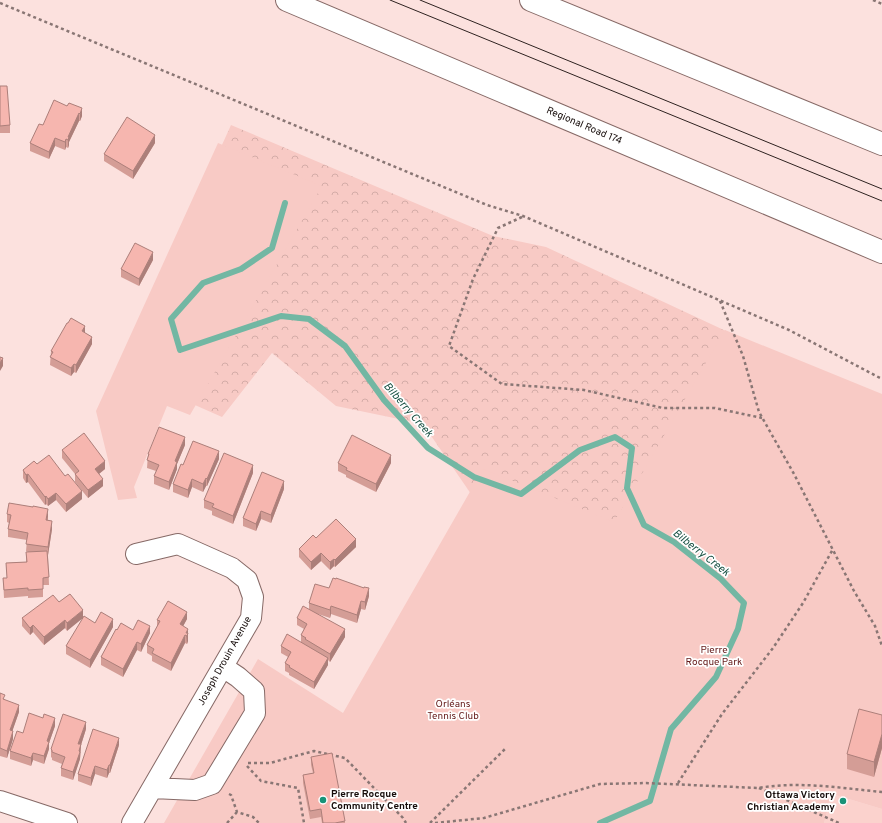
<svg xmlns="http://www.w3.org/2000/svg" width="882" height="823" viewBox="0 0 882 823" font-family="Overpass,sans-serif">
<style>
.built{fill:#fbd2cd}
.forest{fill:url(#forest-crowns)}
.green{fill:#f8cac5}
.lines{fill:none;stroke-linecap:round;stroke-linejoin:round}
.stream{stroke:#72b7a3;stroke-width:6}
.minor-casing{stroke:#866966;stroke-width:22}
.highway-casing{stroke:#866966;stroke-width:24}
.path{stroke:#897674;stroke-width:2.5;stroke-dasharray:3 3;stroke-linecap:butt}
.minor{stroke:#fff;stroke-width:20}
.highway{stroke:#fff;stroke-width:22}
.tram{stroke:#2e2220;stroke-width:1}
.wall{fill:#d49d96}
.shaded-wall{fill:#ac7f7a}
.building{fill:#f6b6af;stroke:#ac7f7a}
.poi-dot{fill:#189378;stroke:#fff;stroke-width:1.5}
.labels{text-anchor:middle;dominant-baseline:central;stroke-width:3.5;stroke-linejoin:round;paint-order:stroke}
.street-label{font-size:10px;fill:#160c0a;stroke:#fff}
.park-label{font-size:10px;fill:#641a19;stroke:#fff}
.poi-label{font-size:10px;font-weight:bold;fill:#160c0a;stroke:#fff;text-anchor:start}
.water-label{font-size:11px;font-style:italic;fill:#164f41;stroke:#fff}
</style>
<defs>
<pattern id="forest-crowns" width="20" height="18" patternUnits="userSpaceOnUse"><rect width="20" height="18" fill="#f8cac5"/><path d="M2 6a3 3 0 1 1 6 0M12 15a3 3 0 1 1 6 0" fill="none" stroke="#d4aca8"/></pattern>
</defs>
<rect width="100%" height="100%" fill="#fce1de"/>
<path class="built" d="M832 794 882 809V823H824Z"/>
<path class="forest" d="M231 125 493 236 546 247 882 404 552 612 423 424 336 406 272 353 222 417 170 394 106 401Z"/>
<path class="green" d="M218 143 322 186 190 415 167 406 134 487 137 498 118 500 96 411Z
M725 330 882 394V809L832 794 824 823H164L258 659 343 713 483 469 614 522Z"/>
<g class="lines">
<path class="stream" d="M285 203 272 248 241 269 203 283 171 319 180 350 281 316 309 319 345 346 384 400 428 448 474 477 521 494 580 450 615 437 632 448 627 488 644 525 674 542 721 579 744 603 738 629 716 677 671 729 650 801 600 823"/>
<defs>
<path id="minor" d="M153 788 195 790 212 784 255 713 254 691 238 677 223 667
M0 801 67 823
M132 823 251 618 253 597 247 580 232 568 178 544 136 554"/>
<path id="highway" d="M287 0 882 252
M531 0 882 144"/>
</defs>
<use href="#minor" class="minor-casing"/>
<use href="#highway" class="highway-casing"/>
<path class="path" d="M873 0 882 4
M0 3 487 205 523 216 789 330 882 379
M522 217 498 228 473 279 449 346 502 384 584 390 663 408H715L762 418
M720 301 743 356 759 412 794 474 854 591 875 626 882 646
M248 763H270L314 751 345 758 403 818 406 823
M247 766 261 781 298 788 304 823
M678 783 722 714 773 648 803 603 833 549
M759 788 839 823
M229 794 231 795 237 812 253 817 259 823
M227 823 237 812
M430 823 505 749
M435 823 484 818 600 784 646 783 758 788C800 781 840 788 882 792"/>
<use href="#minor" class="minor"/>
<use href="#highway" class="highway"/>
<path class="tram" d="M390 0 882 201
M420 0 882 189"/>
</g>
<path class="wall" d="M0 86 10 125V133H0Z
M69 103 82 116 80 121H79L69 142V145L68 148 66 147 65 150 55 146 49 159 30 151V143L43 125 67 106Z
M155 143 133 179 104 161V154Z
M153 260 139 286 121 277V269Z
M85 333 92 344 76 373 74 372 71 376 50 365 51 351Z
M185 445 177 464V469L169 490 154 484V476L156 471 147 468 148 454Z
M62 450 105 469 99 474 103 486 88 498 75 482V474L62 458Z
M219 459 207 486H206L203 492 192 487 188 498 173 492V484L183 465Z
M338 463H391L376 492 346 477V475L338 471Z
M37 464 82 499 66 512 56 500 48 506 46 504 45 505 28 482 26 483 23 478V470Z
M253 473 233 524 212 515V511L204 508V500Z
M284 489 271 523 261 519 256 531 243 526V518Z
M7 514 48 516V520L52 529 48 555 49 585H43V597L28 598V596L4 598 3 578H7L6 563 26 562V552H28L26 551 27 540 8 537V529L9 523 7 522Z
M316 538 356 547 335 567 334 566 330 570 321 561 311 570 299 557V549Z
M329 588 369 596 365 610 361 609 357 623 331 614 330 618 318 614 345 637 330 662 328 660V665L314 689 289 675V673L285 671V663L288 657 281 653V646L301 642V635L304 629 297 625V618L309 609V603Z
M70 594 67 631 65 628 44 645 33 632 30 635 22 626V618L59 602Z
M187 619 183 626 188 637V641L187 644 185 643 171 671 152 661V656L147 653V645L157 627V620Z
M95 623 113 627 90 668 66 654V646Z
M117 630H133L150 633 141 652 137 650 123 677 101 665V657Z
M0 693 5 700 19 712 12 731 13 739 7 758 0 756Z
M882 715V748L874 777 847 769V754Z
M55 726 49 743V749L44 764 33 760 31 766 10 759V751L23 733Z
M86 729 81 745 80 759 73 780 61 776V768L62 764 52 760V758L51 757V749Z
M119 745 110 773H109L107 778 95 774 91 786 78 781V774Z
M311 757 345 821V823H322L321 817 310 819 303 783V775L313 773 311 765Z"/>
<path class="shaded-wall" d="M82 108V116L80 121V114Z
M79 113V121L69 142V145L68 148V137Z
M155 135V143L133 179V171Z
M55 138V146L49 159V152Z
M66 139V147L65 150V142Z
M153 252V260L139 286V279Z
M85 326V333L82 331Z
M92 337V344L76 373V365Z
M3 358V366L0 371V363Z
M74 364V372L71 376V368Z
M185 437V445L177 464V469L169 490V482L175 461Z
M219 451V459L207 486V479Z
M391 455V463L376 492V484Z
M105 461V469L95 477V469Z
M253 465V473L233 524V516Z
M28 474V482L26 483V475Z
M206 478V486L203 492V484Z
M103 479V486L88 498V490Z
M192 479V487L188 498V490Z
M284 481V489L271 523V515Z
M82 491V499L66 512V504Z
M56 493V500L48 506V499Z
M46 496V504L45 505V497Z
M48 509V516L46 528V520Z
M261 511V519L256 531V524Z
M52 521V529L48 555V547Z
M356 539V547L335 567V560Z
M321 553V561L311 570V562Z
M334 559V566L330 570V562Z
M369 588V596L365 610V602Z
M361 601V609L357 623V615Z
M331 606V614L330 618V610Z
M83 610V618L67 631V623Z
M187 612V619L180 632V624Z
M113 619V627L90 668V660Z
M65 620V628L44 645V637Z
M33 625V632L30 635V628Z
M150 626V633L141 652V644Z
M188 629V641L187 644 186 633Z
M345 629V637L330 662V654Z
M185 635V643L171 671V663Z
M137 642V650L123 677V669Z
M328 658V665L314 689V682Z
M19 705V712L10 738V730Z
M55 718V726L49 743V749L44 764V756L47 741Z
M86 722V729L81 745 80 759 73 780V772L78 744Z
M13 731V739L7 758V751Z
M882 734V748L874 777V762Z
M119 738V745L110 773V765Z
M33 753V760L31 766V758Z
M109 765V773L107 778V770Z
M95 766V774L91 786V778Z"/>
<path class="building" d="M0 86H7L10 125 0 126Z
M54 100 67 106 69 103 82 108 80 114 79 113 68 137H69L68 140 66 139 65 142 55 138 49 152 30 143 39 124 43 125Z
M127 117 155 135 133 171 104 154Z
M135 243 153 252 139 279 121 269Z
M71 318 85 326 82 331 92 337 76 365 74 364 71 368 50 357 53 352 51 351 67 323H68Z
M0 357 3 358 0 363Z
M159 427 185 437 175 461 177 462 169 482 154 476 159 465 147 460 149 454H148Z
M84 433 105 461 95 469 103 479 88 490 75 474 79 471 62 450Z
M352 435 391 455 376 484 346 470 347 468 338 463Z
M193 441 219 451 207 479 206 478 203 484 192 479 188 490 173 484 181 464 183 465Z
M224 453 253 465 233 516 212 507 214 504 204 500Z
M49 455 65 476 68 474 82 491 66 504 56 493 48 499 46 496 45 497 28 474 26 475 23 470 34 461 37 464Z
M262 472 284 481 271 515 261 511 256 524 243 518Z
M9 503 33 507V506L48 509 46 520 52 521 48 547 26 544 28 533 8 529 11 515 7 514Z
M336 519 356 539 335 560 334 559 330 562 321 553 311 562 299 549 313 535 316 538Z
M47 551 49 577 43 578V589L28 590V588L4 590 3 578H7L6 563 27 562 26 552Z
M333 578 336 579V578L364 588V587L369 588 365 602 361 601 357 615 331 606 330 610 309 603 315 584 329 588Z
M70 594 83 610 67 623 65 620 44 637 33 625 30 628 22 618 53 595 59 602Z
M168 601 187 612 180 624 188 629 186 633H188L187 636 185 635 171 663 152 653 154 649 147 645 160 621 157 620Z
M303 606 345 629 330 654 305 639 306 638 301 635 307 624 297 618Z
M101 612 113 619 90 660 66 646 84 616 95 623Z
M138 620 150 626 141 644 137 642 123 669 101 657 116 629 117 630 121 623 133 630Z
M287 634 328 658 314 682 289 667 290 666 285 663 291 652 281 646Z
M0 693 5 695 3 699 19 705 10 730 13 731 7 751 0 748Z
M859 709 882 715V734L874 762 847 754Z
M29 713 43 718 44 714 55 718 47 741 49 742 44 756 33 753 31 758 10 751 17 731 23 733Z
M63 714 86 722 78 744H81L79 751 80 752 73 772 61 768 65 757 52 752V750L51 749Z
M93 729 119 738 110 765H109L107 770 95 766 91 778 78 774Z
M332 753 345 821 335 823H323L321 809 310 811 303 775 314 773 311 757Z"/>
<g class="poi-dot">
<circle cx="323" cy="800" r="4"/>
<circle cx="843" cy="801" r="4"/>
</g>
<g class="labels">
<g class="street-label">
<text transform="translate(584 126) rotate(23)">Regional Road 174</text>
<text transform="translate(225 661) rotate(-61)">Joseph Drouin Avenue</text>
</g>
<g class="park-label">
<text x="714" y="650">Pierre<tspan x="714" dy="12">Rocque Park</tspan></text>
<text x="453" y="704">Orléans<tspan x="453" dy="12">Tennis Club</tspan></text>
</g>
<g class="poi-label">
<text x="331" y="794">Pierre Rocque<tspan x="331" dy="12">Community Centre</tspan></text>
<text x="835" y="795" text-anchor="end">Ottawa Victory<tspan x="835" dy="12">Christian Academy</tspan></text>
</g>
<g class="water-label">
<text transform="translate(408 410) rotate(49)">Bilberry Creek</text>
<text transform="translate(701 553) rotate(38)">Bilberry Creek</text>
</g>
</g>
</svg>
